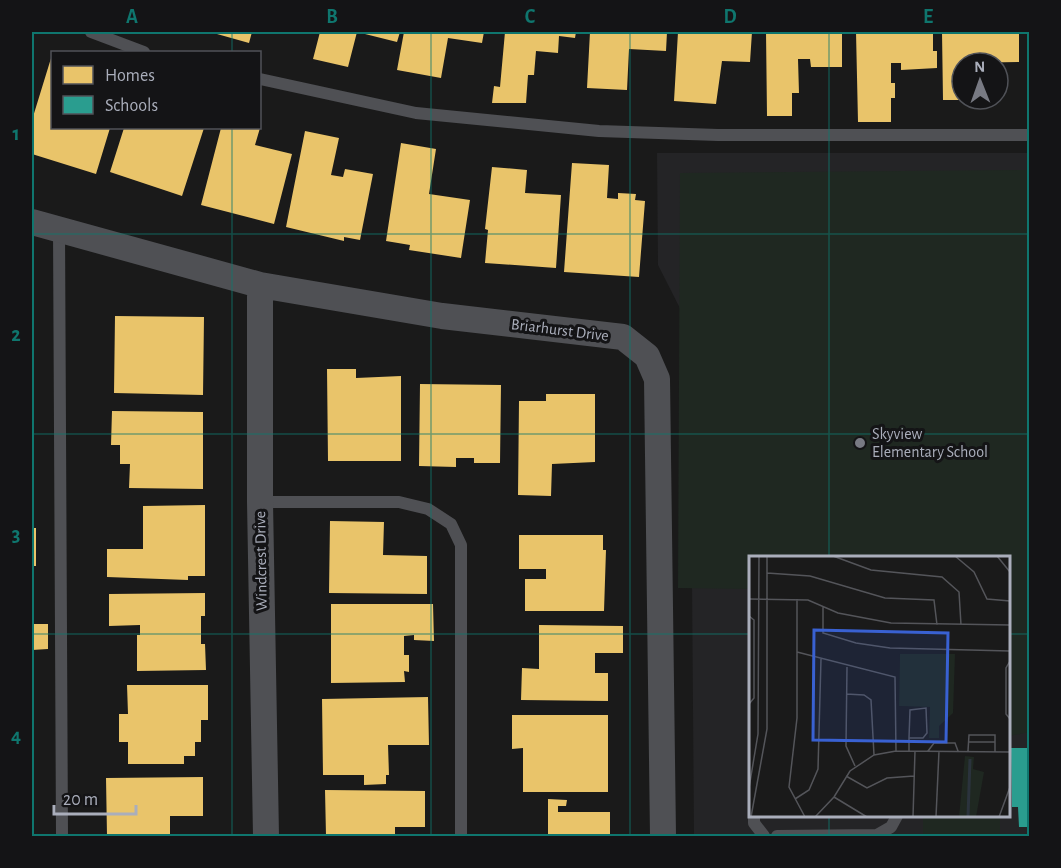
<svg xmlns="http://www.w3.org/2000/svg" width="1061" height="868" viewBox="0 0 1061 868" font-family="'Alegreya Sans',sans-serif">
<style>
.built{fill:#242426;fill-rule:evenodd}
.green{fill:#1f2821}
.homes{fill:#e9c46a}
.schools{fill:#2a9d8f}
.lines{fill:none;stroke-linecap:round;stroke-linejoin:round}
.service{stroke:#4f5054;stroke-width:12}
.minor{stroke:#4f5054;stroke-width:26}
.grid{fill:none;stroke:#0f766e;stroke-width:1.5;stroke-opacity:0.55}
.poi-dot{fill:#787a83;stroke:#141416;stroke-width:2}
.labels{text-anchor:middle;dominant-baseline:central;stroke-width:6;stroke-linejoin:round;paint-order:stroke}
.street-label{font-size:16px;fill:#aaaebb;stroke:#141416}
.poi-label{font-size:16px;fill:#aaaebb;stroke:#141416;text-anchor:start}
.inset-river{fill:none;stroke:#2b333d;stroke-width:3}
.inset-road{fill:none;stroke:#54555a;stroke-width:1.5}
.view{fill:#3961d2;fill-opacity:0.15;stroke:#3961d2;stroke-width:3}
.inset-edge{fill:none;stroke:#aaaebb;stroke-width:3}
.neatline{fill:none;stroke:#0f766e;stroke-width:2}
.grid-label{font-size:20px;text-anchor:middle;font-weight:bold;fill:#0f766e}
</style>
<rect width="100%" height="100%" fill="#1a1a1a"/>
<path class="built" d="M657 153H1029V836H694L690 328 658 265ZM750 558H1008V816H750Z"/>
<path class="green" d="M1029 170 1030 732 1009 736 1008 558H750V589L678 588 680 173Z
M923 816H1000V836H923Z"/>
<path class="homes" d="M218 32H252L249 43 217 34Z
M320 32H357L348 67 313 59Z
M357 32H400L397 42Z
M404 32H484L482 43 448 38 441 78 397 70Z
M505 32H576L575 38 559 36 558 53 536 51 534 75H528L526 103H492L494 86 500 87Z
M590 32H667L666 51 629 49 627 90 587 88Z
M678 32H752L750 62 722 61 716 104 674 101Z
M766 32H842V67H811L810 59H798L799 93H792V116H767Z
M856 32H933V51H937V68L901 70V63H891V83H895V98H891V122H858Z
M942 32H1019V62L962 63V100H943Z
M52 55V128H110L96 174 32 154V120Z
M124 128H204L182 196 110 172Z
M221 128H260L255 145 292 154 274 224 201 205Z
M305 131 339 138 331 175 343 177 345 169 373 174 360 240 344 237V241L286 227Z
M401 143 436 149 429 194 470 200 461 258 409 250 410 245 386 241Z
M572 163 609 165 607 198 618 199V193L636 194 635 200 645 201 639 277 564 272Z
M492 167 527 170 525 193 561 195 556 268 485 263 488 230 485 229Z
M32 289H34V335H32Z
M115 316 204 317 203 395 114 393Z
M327 369H356V378L401 376V461H328Z
M420 384 501 385 500 463H474V458H456V467L419 466Z
M546 394H595V462L552 464 551 496 518 495 519 401H546Z
M112 411 203 412V489L129 488 130 464H120V445H111Z
M205 505V576H188V580L107 577V549H143V506Z
M330 521 384 522 383 555 427 556V594L329 593Z
M32 528H36V566H32Z
M519 535H603V550H606L604 611H525V579H546V569H519Z
M205 593V616H201V644H205L206 670 137 671V635H140V625L109 626V594Z
M331 604H433L434 641 414 640V635L404 636V655H409V672L404 671 405 682 331 683Z
M32 624H48V649L32 650Z
M539 625 623 626V653H595V673H608V701L521 700 522 668 539 669Z
M127 685H208V720H201V742H195V756H184V764H128V742H119V714H128Z
M428 697 429 745H388L389 775H386V784L364 785V775H323L322 699Z
M512 715H608V792H523V748L512 749Z
M203 777V816H170V836H107L106 778Z
M325 790 425 791V827H395V836H326Z
M548 799 567 800 566 806H558V812H610V836H548Z"/>
<path class="schools" d="M1011 748H1030V827H1019L1018 807H1012Z"/>
<g class="lines">
<path class="service" d="M91 32 144 52
M260 79 416 113 599 131 718 135H1030
M59 229 62 836
M260 502H399L428 509 451 524 461 545V836
M754 816V823L764 836
M777 836 877 835 891 827 897 816"/>
<path class="minor" d="M32 222 260 285 442 316 623 337 647 356 657 379 663 836
M260 285V502L266 836"/>
</g>
<path class="grid" d="M232 32V52M431 32V836M630 32V836M829 32V558M232 128V836M32 234H1030M32 434H1030M32 634H750M1008 634H1030M829 816V836"/>
<circle class="poi-dot" cx="860" cy="443" r="6"/>
<g class="labels">
<g class="street-label">
<text transform="translate(560 330) rotate(7)">Briarhurst Drive</text>
<text transform="translate(261 561) rotate(-91)">Windcrest Drive</text>
</g>
<g class="poi-label">
<text x="872" y="434">Skyview<tspan x="872" dy="18">Elementary School</tspan></text>
</g>
</g>
<g transform="translate(749 556)">
<rect width="261" height="261" fill="#1a1a1a"/>
<path d="M151 98H206L204 157 190 170V182H180L181 151 150 150Z" fill="#1f2821"/>
<path d="M216 200 225 201 224 213 235 216 227 261H210Z" fill="#1f2821"/>
<path class="inset-river" d="M219 261 221 203"/>
<path class="inset-road" d="M84 0 122 14 193 21 210 36 212 69M206 0 225 16 238 43 261 45M248 0 261 16M18 17 61 20 136 42 185 44 188 69M0 43 59 44 89 57 142 67 261 69M48 43V162L40 231 56 261M74 51V77L107 87 141 92 261 95M0 60 5 64V142L0 148M48 96 146 121 147 195M261 105 257 112V158L261 163M98 111 97 190 106 210M97 138 115 139 122 144 125 199M220 186H246M160 195V182H174L178 177 177 152 161 154 160 182M179 195 185 187H206L209 195M219 195 220 179H246V196M97 220 118 232 138 222 165 220M0 232 9 178 10 0M85 241 118 261M46 243 60 234 69 213 72 103M2 261 18 173V0M66 261 85 241 101 215 125 199 147 195 261 196M164 261 166 195M187 261 190 195M250 261 261 231"/>
<path class="view" d="M65 74 199 77 197 186 64 184Z"/>
<rect width="261" height="261" class="inset-edge"/>
</g>
<rect width="1061" height="868" fill="none" stroke="#141416" stroke-width="66"/>
<rect x="51" y="51" width="210" height="78" fill="#141416" stroke="#505258" stroke-width="1.5"/>
<rect x="63" y="66" width="30" height="18" fill="#e9c46a" stroke="#505258" stroke-width="1.5"/>
<text x="105" y="81" font-size="18" fill="#aaaebb">Homes</text>
<rect x="63" y="96" width="30" height="18" fill="#2a9d8f" stroke="#505258" stroke-width="1.5"/>
<text x="105" y="111" font-size="18" fill="#aaaebb">Schools</text>
<g transform="translate(980 81) rotate(359)"><circle r="28" fill="#141416" stroke="#505258" stroke-width="1.5"/>
<path d="M0-4.5L10 22L0 15L-10 22Z" fill="#787a83"/>
<text y="-9" font-size="16" font-weight="bold" text-anchor="middle" fill="#aaaebb">N</text>
</g>
<path d="M54 805v9h82v-9" fill="none" stroke="#aaaebb" stroke-width="3"/>
<text x="63" y="805" font-size="18" fill="#aaaebb" stroke="#141416" stroke-width="4.5" paint-order="stroke">20 m</text>
<rect x="33" y="33" width="995" height="802" class="neatline"/>
<g class="grid-label">
<text x="132" y="23">A</text>
<text x="332" y="23">B</text>
<text x="530" y="23">C</text>
<text x="730" y="23">D</text>
<text x="928" y="23">E</text>
<text x="16" y="140">1</text>
<text x="16" y="341">2</text>
<text x="16" y="541">3</text>
<text x="16" y="742">4</text>
</g>
</svg>
